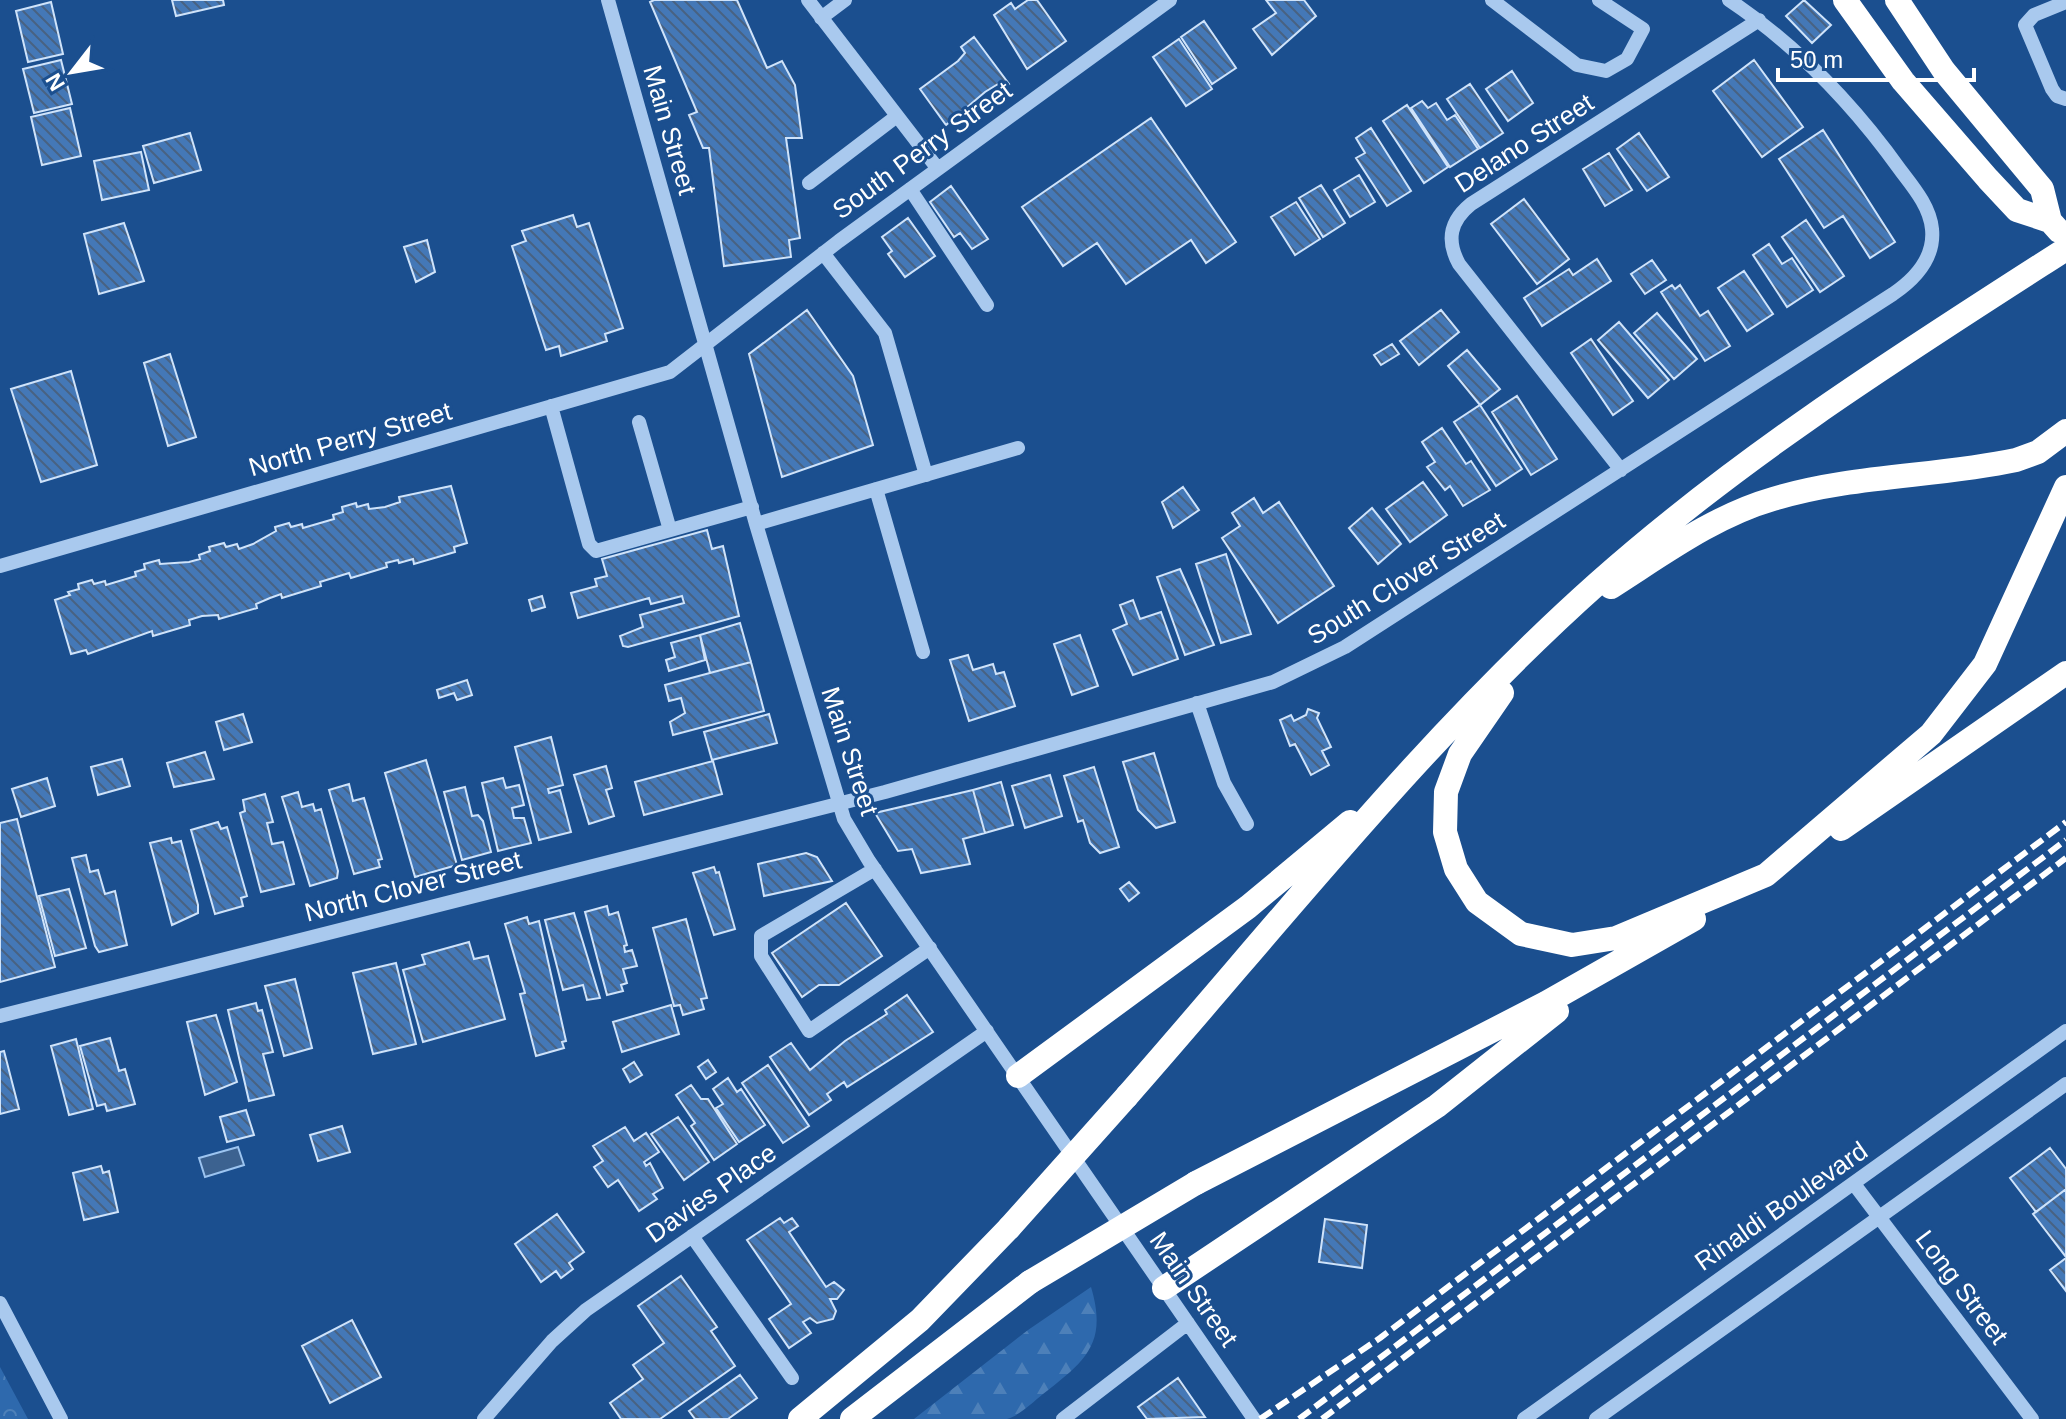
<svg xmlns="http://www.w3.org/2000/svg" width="2066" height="1419" viewBox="0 0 2066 1419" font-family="Arial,sans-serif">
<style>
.forest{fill:url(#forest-firs)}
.park{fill:url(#park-crowns)}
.water{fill:#3c6290;stroke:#9cc4f0;stroke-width:2}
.building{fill:url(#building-back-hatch);stroke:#cfe3fa;stroke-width:2}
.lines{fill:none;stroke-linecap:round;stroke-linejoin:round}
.minor{stroke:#a9c9ee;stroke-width:14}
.highway{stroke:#fff;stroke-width:24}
.rail{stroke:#fff;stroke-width:6;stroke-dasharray:14 6;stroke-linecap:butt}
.highway-bridge{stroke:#fff;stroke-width:24}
.labels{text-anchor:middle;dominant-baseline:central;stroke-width:6;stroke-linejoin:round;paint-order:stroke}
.street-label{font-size:26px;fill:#fff;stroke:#1b4f8f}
</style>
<defs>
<pattern id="forest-firs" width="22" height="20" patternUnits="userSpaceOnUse" patternTransform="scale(2)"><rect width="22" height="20" fill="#2e69ad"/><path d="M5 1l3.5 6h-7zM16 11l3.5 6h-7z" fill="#4d80b9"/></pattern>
<pattern id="park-crowns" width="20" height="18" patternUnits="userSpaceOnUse" patternTransform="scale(2)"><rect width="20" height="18" fill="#2e69ad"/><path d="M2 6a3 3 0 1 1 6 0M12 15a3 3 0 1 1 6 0" fill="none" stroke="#4d80b9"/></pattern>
<pattern id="building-back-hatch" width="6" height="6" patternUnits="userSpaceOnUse" patternTransform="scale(2)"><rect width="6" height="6" fill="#4478b7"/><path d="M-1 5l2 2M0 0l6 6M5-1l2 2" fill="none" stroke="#486282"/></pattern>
</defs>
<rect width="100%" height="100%" fill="#1b4f8f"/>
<path class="forest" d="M1091 1287C1108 1344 1085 1361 1043 1394 1033 1402 1019 1416 1007 1419 982 1419 941 1419 914 1419L1028 1330Z"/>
<path class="park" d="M0 1367 28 1419H0Z"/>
<path class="water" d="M238 1147 244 1165 205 1177 199 1158Z"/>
<path class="building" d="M172 0H223L224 5 176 16Z
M654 0H737L767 68 782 61 795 85 802 138H786L800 238 789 240 791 257 724 266 709 148H703L689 115 697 112 650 2Z
M1028 0H1037L1066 41 1027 69 994 15 1011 3 1015 9Z
M1266 0H1304L1316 16 1272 55 1253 29 1276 13Z
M1804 0 1831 25 1812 43 1786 16Z
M51 2 63 54 28 62 16 11Z
M1204 21 1236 68 1212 84 1181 37Z
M974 37 1009 84 1002 89 998 84 985 92 946 125 920 89 958 61 965 53 961 47Z
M1179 39 1212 89 1186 106 1153 57Z
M61 60 72 104 34 113 23 69Z
M1754 60 1803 127 1762 157 1713 91Z
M1512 71 1533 103 1508 121 1486 89Z
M1470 84 1503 133 1480 148 1447 99Z
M1422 101 1428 108 1436 103 1447 120 1455 115 1478 149 1450 167 1411 108Z
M1407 105 1448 167 1424 183 1383 121Z
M70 108 81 156 42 165 31 117Z
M1151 118 1236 242 1206 263 1191 240 1126 284 1097 243 1063 266 1022 207Z
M1371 128 1411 191 1387 206 1356 158 1365 153 1356 138Z
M1823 130 1895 242 1870 258 1843 216 1824 228 1779 159Z
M190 133 201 170 154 183 143 146Z
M1639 133 1669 177 1647 191 1617 149Z
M141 152 149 190 102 200 94 161Z
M1609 153 1632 190 1605 206 1583 169Z
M1359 175 1375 202 1350 217 1334 190Z
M1321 185 1345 223 1323 237 1299 198Z
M951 186 988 239 972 249 960 233 954 237 930 202Z
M1524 199 1569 259 1537 284 1491 224Z
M1296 202 1320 239 1295 255 1271 217Z
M573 215 577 227 589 223 623 328 605 334 607 341 561 356 559 346 546 350 512 246 526 241 522 231Z
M908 218 935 256 905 277 888 254 892 251 882 237Z
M1806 220 1844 276 1820 292 1782 237Z
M124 223 144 281 99 294 84 234Z
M427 240 435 272 416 282 404 247Z
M1769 244 1782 264 1792 258 1813 290 1787 307 1753 255Z
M1597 259 1611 281 1542 326 1524 298 1569 269 1573 275Z
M1652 260 1666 280 1645 294 1631 274Z
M1744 271 1773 314 1747 331 1718 288Z
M1672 285 1675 289 1680 285 1700 316 1708 311 1730 346 1705 361 1661 292Z
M807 310 853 376 873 445 782 477 749 354Z
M1441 310 1459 332 1419 365 1400 341Z
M1657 313 1697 359 1674 379 1634 333Z
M1619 322 1669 380 1648 398 1598 340Z
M1591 339 1633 401 1613 415 1571 353Z
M1392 344 1399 354 1381 365 1374 355Z
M1467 350 1500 389 1480 405 1448 366Z
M170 354 196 437 168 446 144 363Z
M71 371 97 465 41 482 11 389Z
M1517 396 1557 459 1531 475 1492 412Z
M1480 405 1522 469 1496 486 1454 422Z
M1442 428 1466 464 1471 461 1490 490 1463 506 1450 486 1445 490 1427 467 1435 462 1422 442Z
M1423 482 1447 515 1410 542 1386 509Z
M451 486 467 543 454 547 455 552 414 564 413 559 399 563 398 560 386 563 387 567 351 578 349 573 320 582 321 586 282 598 281 594 270 598 256 604 257 608 219 619 218 615 202 616 189 620 190 625 153 636 152 631 88 654 86 650 71 654 55 600 70 595 68 592 79 589 78 584 92 580 94 584 105 581 106 585 136 576 135 572 145 569 144 564 159 560 160 564 189 562 200 559 199 555 210 551 209 547 224 543 226 547 237 544 239 549 253 544 276 531 275 527 289 523 291 527 302 524 303 528 334 519 333 515 343 512 342 507 356 503 357 507 368 504 369 509 385 507 400 502 399 497Z
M1183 487 1199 510 1173 528 1162 502Z
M1254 498 1263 513 1279 502 1334 586 1278 623 1222 538 1240 526 1232 513Z
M1372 508 1401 544 1378 564 1349 528Z
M707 530 712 549 723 546 739 616 628 647 623 646 620 636 643 627 640 615 684 603 682 596 651 604 649 598 578 618 571 593 597 586 595 579 607 576 602 559Z
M1226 554 1251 634 1221 643 1196 564Z
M1180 569 1214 645 1185 655 1157 577Z
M542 596 545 607 532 611 529 600Z
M1133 600 1140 619 1161 612 1178 659 1133 675 1113 630 1127 624 1120 605Z
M740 623 751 662 710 673 700 635Z
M700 635 705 660 669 671 666 660 675 657 671 643Z
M1080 635 1098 686 1072 695 1054 644Z
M968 655 973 670 993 664 996 674 1004 672 1015 706 969 721 950 660Z
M751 662 764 711 673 735 670 722 685 713 681 698 669 701 665 685Z
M467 680 472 695 457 700 454 693 439 698 437 690Z
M1308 709 1319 713 1317 718 1331 747 1322 751 1329 765 1311 775 1295 744 1290 746 1280 720 1291 715 1294 721 1306 715Z
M243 714 252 742 224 750 216 722Z
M769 714 777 743 712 760 704 732Z
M551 737 563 785 548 789 549 793 560 790 571 832 539 840 515 747Z
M205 752 214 779 174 787 167 763Z
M1154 753 1175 822 1156 828 1138 810 1123 762Z
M122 759 130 786 98 795 91 767Z
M426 760 457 865 415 877 385 773Z
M713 761 722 794 644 815 635 782Z
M606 766 612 788 606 790 614 816 589 824 574 775Z
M1094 767 1119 847 1100 853 1090 843 1083 820 1078 822 1064 776Z
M1050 775 1062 816 1025 828 1012 786Z
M47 778 55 806 21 817 12 789Z
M503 778 506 788 519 785 524 805 512 808 514 818H524L531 843 498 851 482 783Z
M1001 782 1013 825 985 833 973 790Z
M349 784 353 801 364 798 382 859 378 860 380 867 354 874 329 790Z
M465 787 472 816 478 815 483 821 491 852 462 860 444 792Z
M973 790 985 833 963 839 970 864 921 873 912 849 898 851 875 813Z
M298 792 302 807 313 804 315 811 321 809 338 871 337 878 310 886 282 797Z
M265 794 273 822 267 823 272 844 283 842 294 884 261 892 240 813 245 811 243 800Z
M17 819 55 967 0 982V823Z
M218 822 221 829 227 827 247 896 241 898 243 906 215 914 191 830Z
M171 838 172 843 181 841 198 905V913L172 925 150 843Z
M806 853 817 857 832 881 764 896 758 864Z
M86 855 90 872 98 870 105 894 115 891 127 945 99 952 95 946 72 858Z
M714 867 716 873 719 872 735 929 714 935 693 873Z
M1129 882 1139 893 1129 901 1120 889Z
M69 889 86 948 55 956 39 896Z
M846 903 882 956 839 985H819L802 997 772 953Z
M607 906 609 915 618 912 627 945 624 946 625 952 632 950 637 966 623 969 627 983 621 985 623 991 607 995 585 912Z
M574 913 600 998 587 1000 583 985 563 990 545 920Z
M527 917 529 924 539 921 566 1041 562 1042 564 1048 536 1056 520 994 525 993 505 924Z
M686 919 707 998 701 999 704 1009 683 1015 680 1005 674 1006 653 928Z
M469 942 474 959 488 956 505 1019 423 1042 403 970 425 964 422 955Z
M396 963 416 1044 373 1054 353 973Z
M295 979 312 1048 284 1056 265 986Z
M907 995 933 1032 847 1087 844 1082 827 1094 831 1100 809 1115 770 1057 791 1043 810 1070 845 1041 887 1014 885 1010Z
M256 1003 258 1011 262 1010 273 1052 263 1054 274 1095 249 1101 228 1010Z
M671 1005 679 1034 622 1052 613 1022Z
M216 1015 237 1082 205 1095 187 1022Z
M110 1038 119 1071 125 1069 135 1104 107 1111 105 1104 97 1106 80 1046Z
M76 1039 93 1109 69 1115 51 1046Z
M4 1051 19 1109 0 1114V1052Z
M708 1060 716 1072 706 1079 698 1067Z
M634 1062 642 1075 630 1082 623 1069Z
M768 1065 809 1126 783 1143 742 1083Z
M728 1078 737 1092 741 1089 765 1125 739 1142 716 1108 723 1104 713 1089Z
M691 1085 701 1099H708L737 1144 714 1160 691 1126 695 1123 676 1095Z
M246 1110 254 1135 227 1142 220 1117Z
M678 1117 709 1162 684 1180 651 1134Z
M342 1126 350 1152 318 1161 310 1135Z
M625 1127 634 1141 646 1133 659 1152 644 1162 646 1166 650 1163 663 1188 653 1194 657 1199 639 1211 618 1180 608 1187 594 1167 603 1161 593 1146Z
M2050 1148 2066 1169V1189L2036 1212 2010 1178Z
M101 1166 103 1173 109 1171 118 1212 84 1220 73 1173Z
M2065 1190H2066V1257L2033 1214Z
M557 1214 584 1252 569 1263 573 1269 561 1278 556 1271 541 1282 515 1244Z
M780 1218 784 1223 792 1218 798 1226 789 1232 826 1287 834 1282 844 1290 837 1299H830L836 1311 833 1319 817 1323 810 1318 803 1322 811 1333 789 1348 769 1319 791 1304 747 1240Z
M1325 1219 1367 1225 1362 1268 1319 1262Z
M2066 1258V1291L2050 1270Z
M681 1276 717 1327 711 1331 735 1366 660 1419H621L610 1403 643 1379 633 1365 664 1343 638 1306Z
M352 1320 381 1377 330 1403 302 1346Z
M740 1375 757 1398 728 1419H695L689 1411Z
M1178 1378 1205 1417 1147 1419 1138 1407Z"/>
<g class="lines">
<path class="minor" d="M608 0 756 524 844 819 869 861 1254 1419
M808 0 938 169
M1492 0 1577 65 1606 71 1627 59 1643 29 1599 0
M2066 2 2034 15 2025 25 2052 89 2057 96 2066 99
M821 18 845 0
M809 183 897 116
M910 189 987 305
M823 253 885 333 926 475
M551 406 589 544 596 551 752 507
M639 422 670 530
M1621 470 1459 264C1446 240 1450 221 1471 204L1759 20
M876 489 923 652
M756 524 1018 448
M0 566 670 372 839 241 1170 0
M1197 703 1224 783 1247 824
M875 869 761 936V956L809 1031 930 948
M0 1016 885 792 1273 682 1345 647 1893 294C1915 279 1935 258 1932 229 1930 207 1914 188 1901 171 1853 104 1798 46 1729 0
M1854 1184 2032 1419
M692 1236 792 1378
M0 1303 61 1419
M484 1419 552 1341 586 1310 987 1031
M1063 1419 1188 1323
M1524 1419 2066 1031
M1596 1419 2066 1084"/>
<path class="highway" d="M1845 0 1903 81 1988 179 2017 210 2050 221
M1897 0 1944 71 2042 189 2050 221 2059 231
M1611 587C1663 554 1714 516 1773 499 1852 475 1936 477 2016 460L2038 452 2066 431
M1502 693 1460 754 1446 792 1445 832 1456 869 1477 902 1521 934 1572 945 1616 938 1766 875 1931 734 1985 664 2066 487
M1841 829 2066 673
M1018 1076 1248 907 1350 822
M1127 1096C1280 922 1425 737 1598 583 1742 455 1904 353 2066 249
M1196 1183 1546 1003 1694 919
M1164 1288 1437 1106 1557 1011
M800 1419 920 1320 1009 1228
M852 1419 1030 1282"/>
<path class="rail" d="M1260 1419 1380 1338 2066 822
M1299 1419 2066 840
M1322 1419 2066 858"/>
<path class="highway-bridge" d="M1009 1228 1127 1096
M1030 1282 1196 1183"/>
</g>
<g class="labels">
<g class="street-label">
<text transform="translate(670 130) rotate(74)">Main Street</text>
<text transform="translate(1524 143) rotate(-33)">Delano Street</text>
<text transform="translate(922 150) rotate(-36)">South Perry Street</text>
<text transform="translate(350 439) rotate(-16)">North Perry Street</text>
<text transform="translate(1406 578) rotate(-32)">South Clover Street</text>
<text transform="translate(850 751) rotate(72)">Main Street</text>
<text transform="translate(413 886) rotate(-14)">North Clover Street</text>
<text transform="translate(711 1193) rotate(-35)">Davies Place</text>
<text transform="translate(1781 1206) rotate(-35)">Rinaldi Boulevard</text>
<text transform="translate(1962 1287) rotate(53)">Long Street</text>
<text transform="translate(1194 1289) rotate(55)">Main Street</text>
</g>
</g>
<g transform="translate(72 72) rotate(239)" stroke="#1b4f8f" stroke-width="6" paint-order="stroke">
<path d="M0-6L14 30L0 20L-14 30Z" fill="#ffffff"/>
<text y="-12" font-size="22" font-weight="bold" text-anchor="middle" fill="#ffffff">N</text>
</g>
<path d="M1778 68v12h196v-12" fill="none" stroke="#ffffff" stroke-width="4"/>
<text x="1790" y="68" font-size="24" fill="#ffffff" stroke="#1b4f8f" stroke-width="6" paint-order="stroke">50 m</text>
</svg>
